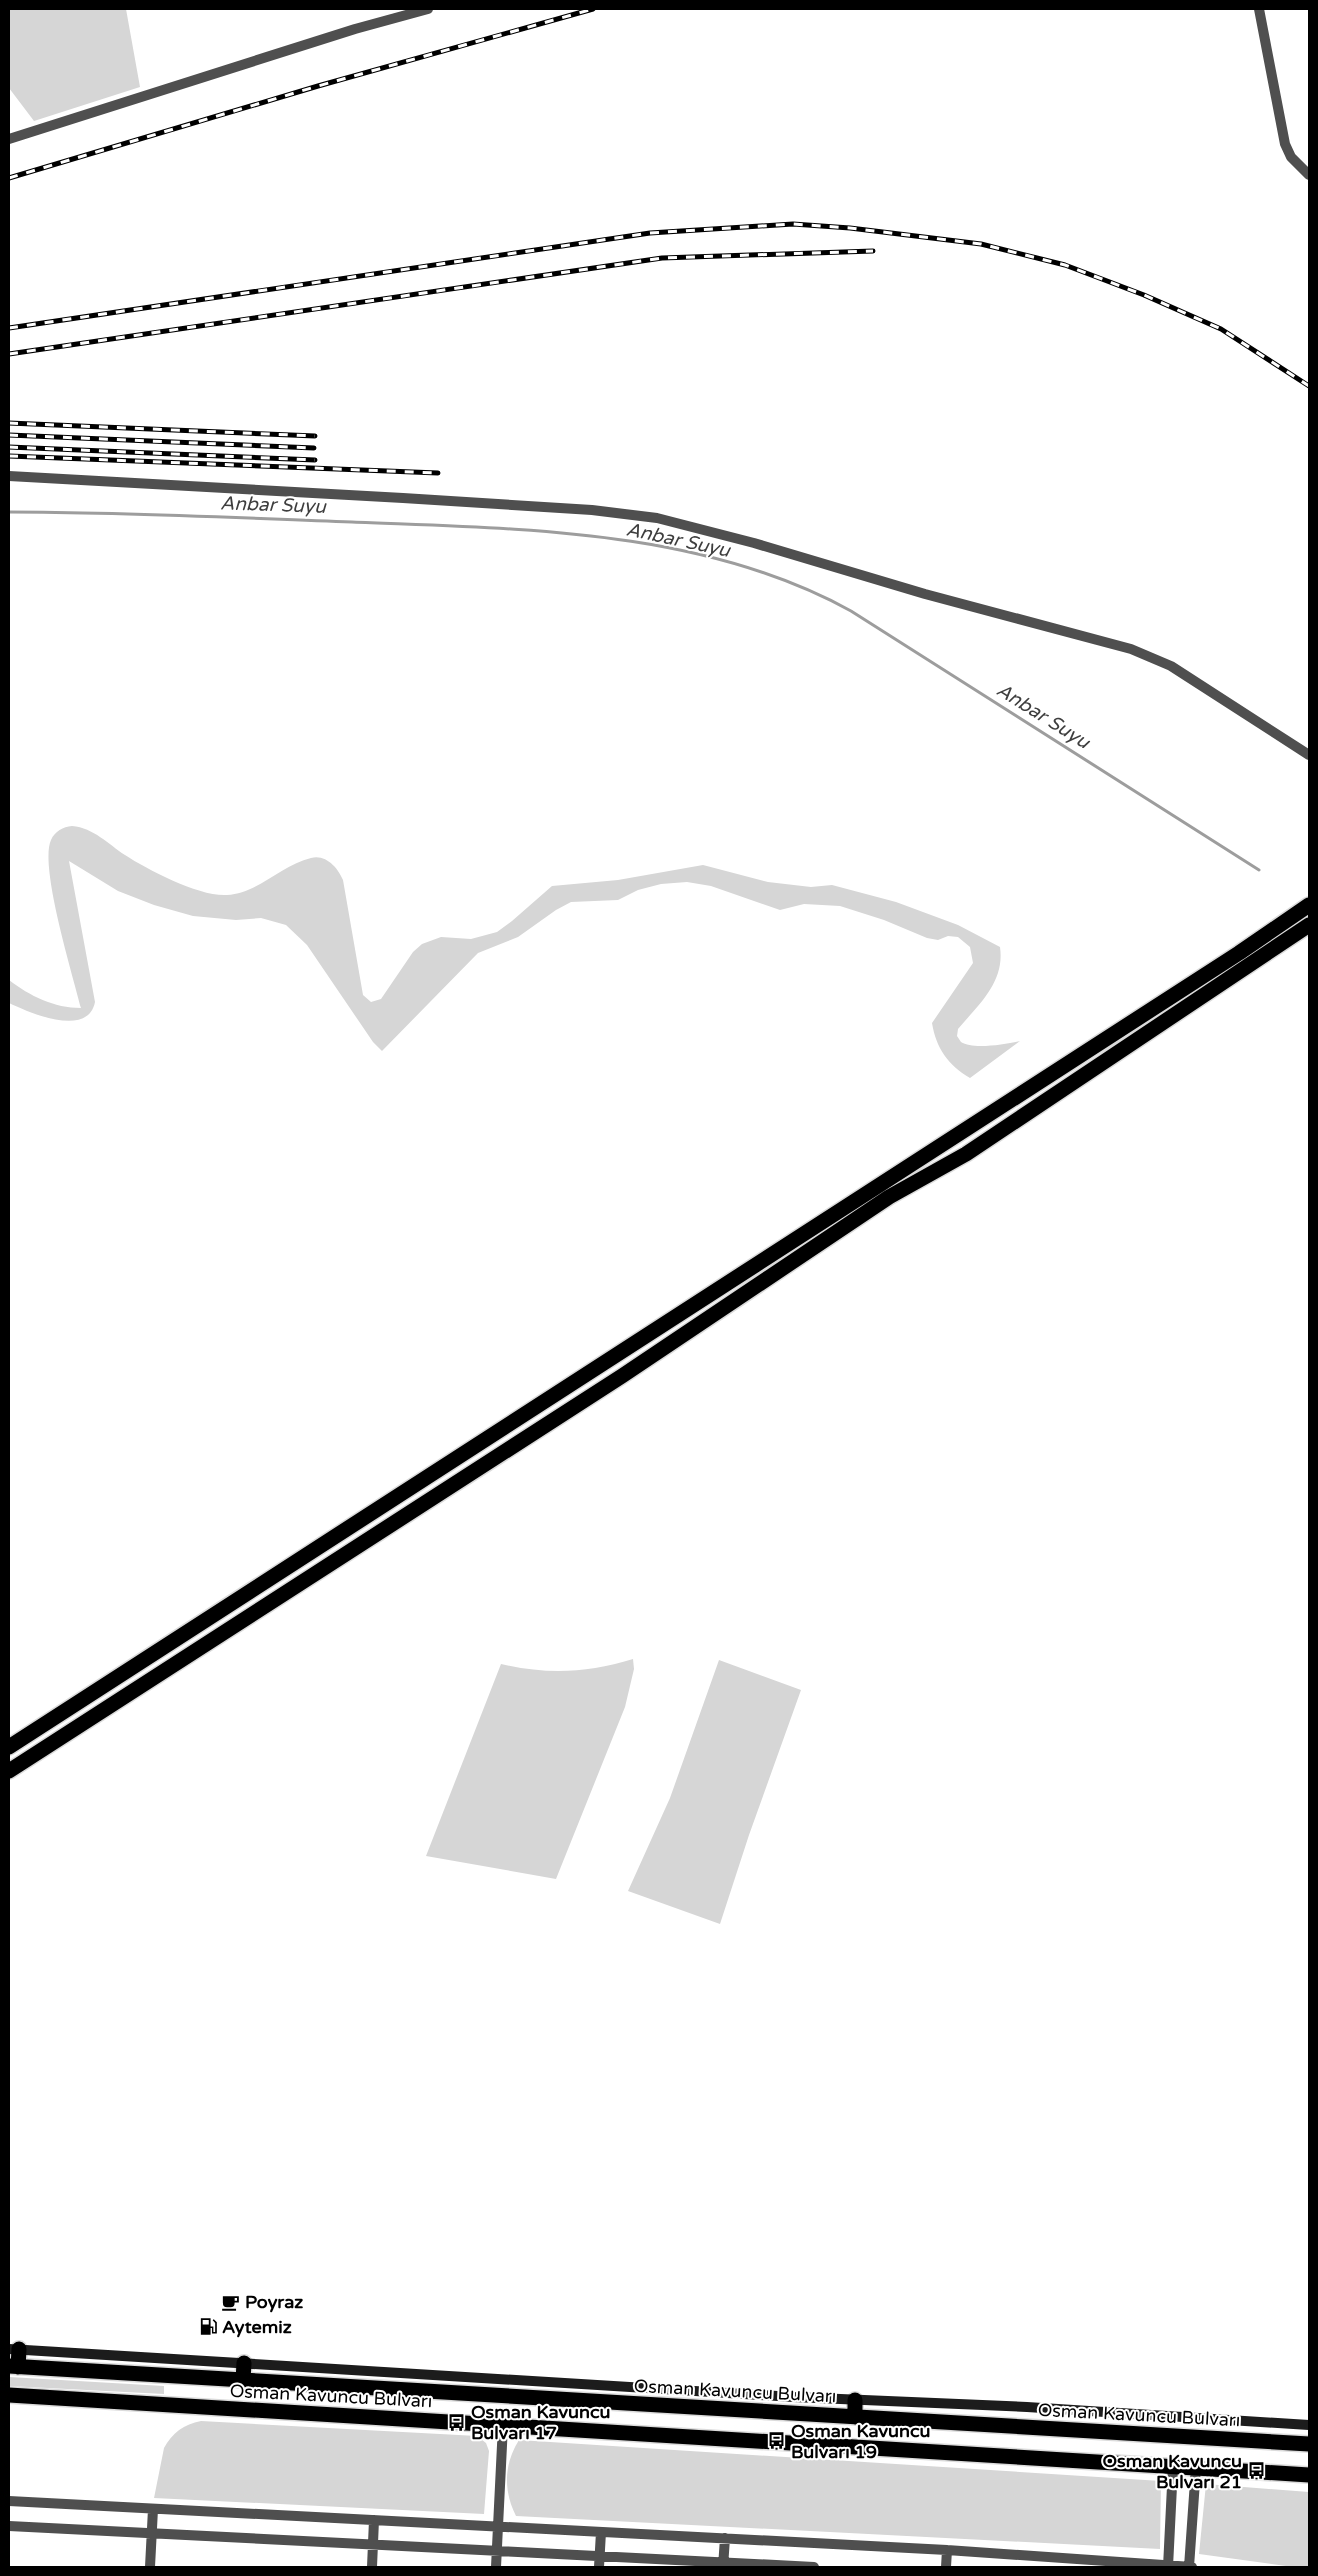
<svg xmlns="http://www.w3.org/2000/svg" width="1318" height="2576" viewBox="0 0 1318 2576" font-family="'Varela Round',sans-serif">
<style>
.green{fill:#d6d6d6}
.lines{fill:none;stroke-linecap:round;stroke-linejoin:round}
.stream{stroke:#9d9d9d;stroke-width:3}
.highway-casing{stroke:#dbdbdb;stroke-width:18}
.street{stroke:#4f4f4f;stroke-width:10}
.secondary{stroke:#1c1c1c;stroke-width:10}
.highway{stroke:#000;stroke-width:15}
.rail-casing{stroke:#000;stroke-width:5}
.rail{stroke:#fff;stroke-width:3;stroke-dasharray:9;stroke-linecap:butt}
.labels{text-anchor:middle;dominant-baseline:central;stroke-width:4;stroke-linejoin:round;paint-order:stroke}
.poi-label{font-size:18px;font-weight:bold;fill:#000;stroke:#fff;text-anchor:start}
.street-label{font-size:18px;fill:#000;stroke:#fff}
.water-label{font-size:19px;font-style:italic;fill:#3e3e3e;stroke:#fff}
</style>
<rect width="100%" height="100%" fill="#fff"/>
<path class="green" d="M9 9H126L140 87 34 121 9 88Z
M72 826C94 828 108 844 125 855 148 870 200 897 227 895 258 893 282 865 311 858 326 854 338 868 343 880L363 995 371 1002 381 999 413 952 422 944 441 937 471 939 497 932 512 921 552 886 618 880 703 865 768 882 811 887 832 885 896 902 958 925 1000 947C1005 982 979 1004 958 1029L957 1036 961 1042C973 1050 1006 1044 1020 1041L970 1078C948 1065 936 1048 932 1023L973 963 970 947 958 937 948 936 938 940 927 938 884 920 840 906 804 904 780 910 711 886 687 882 661 884 638 890 618 900 571 902 556 910 518 937 478 953 382 1051 373 1042 307 945 286 925 261 918 236 920 193 916 154 905 118 891 69 861 95 1002C88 1038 30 1013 9 1003V980C30 996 54 1008 81 1008 73 975 39 866 51 840 55 831 63 827 72 826Z
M633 1659 634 1669 625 1707 556 1879 426 1856 501 1664C547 1675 588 1673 633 1659Z
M719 1660 801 1690 749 1835 720 1924 628 1891 670 1798Z
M9 2377 164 2386V2394L9 2386Z
M201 2421 477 2436 486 2443 489 2451 484 2514 154 2498 164 2448C172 2433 184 2424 201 2421Z
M519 2440 1161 2481 1160 2549 516 2516C503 2490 504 2464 519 2440Z
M1206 2484 1309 2492V2567H1293L1199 2554Z"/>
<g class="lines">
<path class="stream" d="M9 512C123 512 238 518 352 522 519 529 701 528 851 611L1259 870"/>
<defs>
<path id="highway" d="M9 1747 1239 953 1309 905
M9 1771 622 1376 889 1197 966 1154 1309 925
M9 2366 1309 2444
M18 2367 19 2349
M243 2380 244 2363
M9 2395 1309 2475
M855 2417V2400"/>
</defs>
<use href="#highway" class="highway-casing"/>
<path class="street" d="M1259 9 1285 144 1291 157 1309 175
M9 139 355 29 428 9
M9 476 403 498 592 510 657 518 754 543 925 594 1131 649 1171 666 1309 755
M9 2501 947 2550 1192 2567
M9 2526 814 2567
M150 2567 153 2509
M372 2567 374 2520
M496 2567 503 2425
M599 2567 601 2532
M723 2567 725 2538
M946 2567 947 2550
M1168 2567 1173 2466
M1189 2567 1196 2467"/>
<path class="secondary" d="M9 2349 793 2397 1027 2407 1309 2425"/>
<use href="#highway" class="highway"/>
<defs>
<path id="rail" d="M9 178 318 86 593 9
M9 328 650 233 793 224 850 228 981 244 1065 265 1144 295 1221 329 1309 386
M9 354 662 258 873 251
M9 423 315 436
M9 435 314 448
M9 447 315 460
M9 456 438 473"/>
</defs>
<use href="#rail" class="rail-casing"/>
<use href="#rail" class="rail"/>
</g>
<defs>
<symbol id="cafe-bare" viewBox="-9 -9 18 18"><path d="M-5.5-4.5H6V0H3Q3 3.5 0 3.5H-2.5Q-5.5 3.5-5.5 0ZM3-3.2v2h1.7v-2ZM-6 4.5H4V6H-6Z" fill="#000" stroke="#fff" stroke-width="2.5" paint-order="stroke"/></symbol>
<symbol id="fuel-bare" viewBox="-9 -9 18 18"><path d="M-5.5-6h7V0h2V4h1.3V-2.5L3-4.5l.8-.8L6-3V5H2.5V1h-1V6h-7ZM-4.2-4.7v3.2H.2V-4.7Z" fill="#000" stroke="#fff" stroke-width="2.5" paint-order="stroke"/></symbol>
<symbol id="bus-bare" viewBox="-9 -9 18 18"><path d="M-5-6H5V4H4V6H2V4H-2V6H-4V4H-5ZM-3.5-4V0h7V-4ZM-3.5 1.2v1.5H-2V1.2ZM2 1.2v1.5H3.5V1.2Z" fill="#000" stroke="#fff" stroke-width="2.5" paint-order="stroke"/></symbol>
</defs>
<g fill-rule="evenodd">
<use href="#cafe-bare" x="218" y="2290" width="25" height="25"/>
<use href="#fuel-bare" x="196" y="2314" width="25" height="25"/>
<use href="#bus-bare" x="444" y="2410" width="25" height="25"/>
<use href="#bus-bare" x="764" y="2428" width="25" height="25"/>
<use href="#bus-bare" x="1244" y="2458" width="25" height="25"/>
</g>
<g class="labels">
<g class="poi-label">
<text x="245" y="2302">Poyraz</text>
<text x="222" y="2327">Aytemiz</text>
<text x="471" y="2412">Osman Kavuncu<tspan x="471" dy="21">Bulvarı 17</tspan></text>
<text x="791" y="2431">Osman Kavuncu<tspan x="791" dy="21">Bulvarı 19</tspan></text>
<text x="1242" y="2461" text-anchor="end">Osman Kavuncu<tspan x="1242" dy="21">Bulvarı 21</tspan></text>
</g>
<g class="street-label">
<text transform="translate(735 2391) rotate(3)">Osman Kavuncu Bulvarı</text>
<text transform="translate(331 2396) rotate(3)">Osman Kavuncu Bulvarı</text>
<text transform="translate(1139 2415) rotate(3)">Osman Kavuncu Bulvarı</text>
</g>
<g class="water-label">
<text transform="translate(273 505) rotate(2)">Anbar Suyu</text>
<text transform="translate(678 540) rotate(12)">Anbar Suyu</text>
<text transform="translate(1043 716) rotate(32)">Anbar Suyu</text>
</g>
</g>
<rect width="1318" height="2576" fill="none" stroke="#000000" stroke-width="20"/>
</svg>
